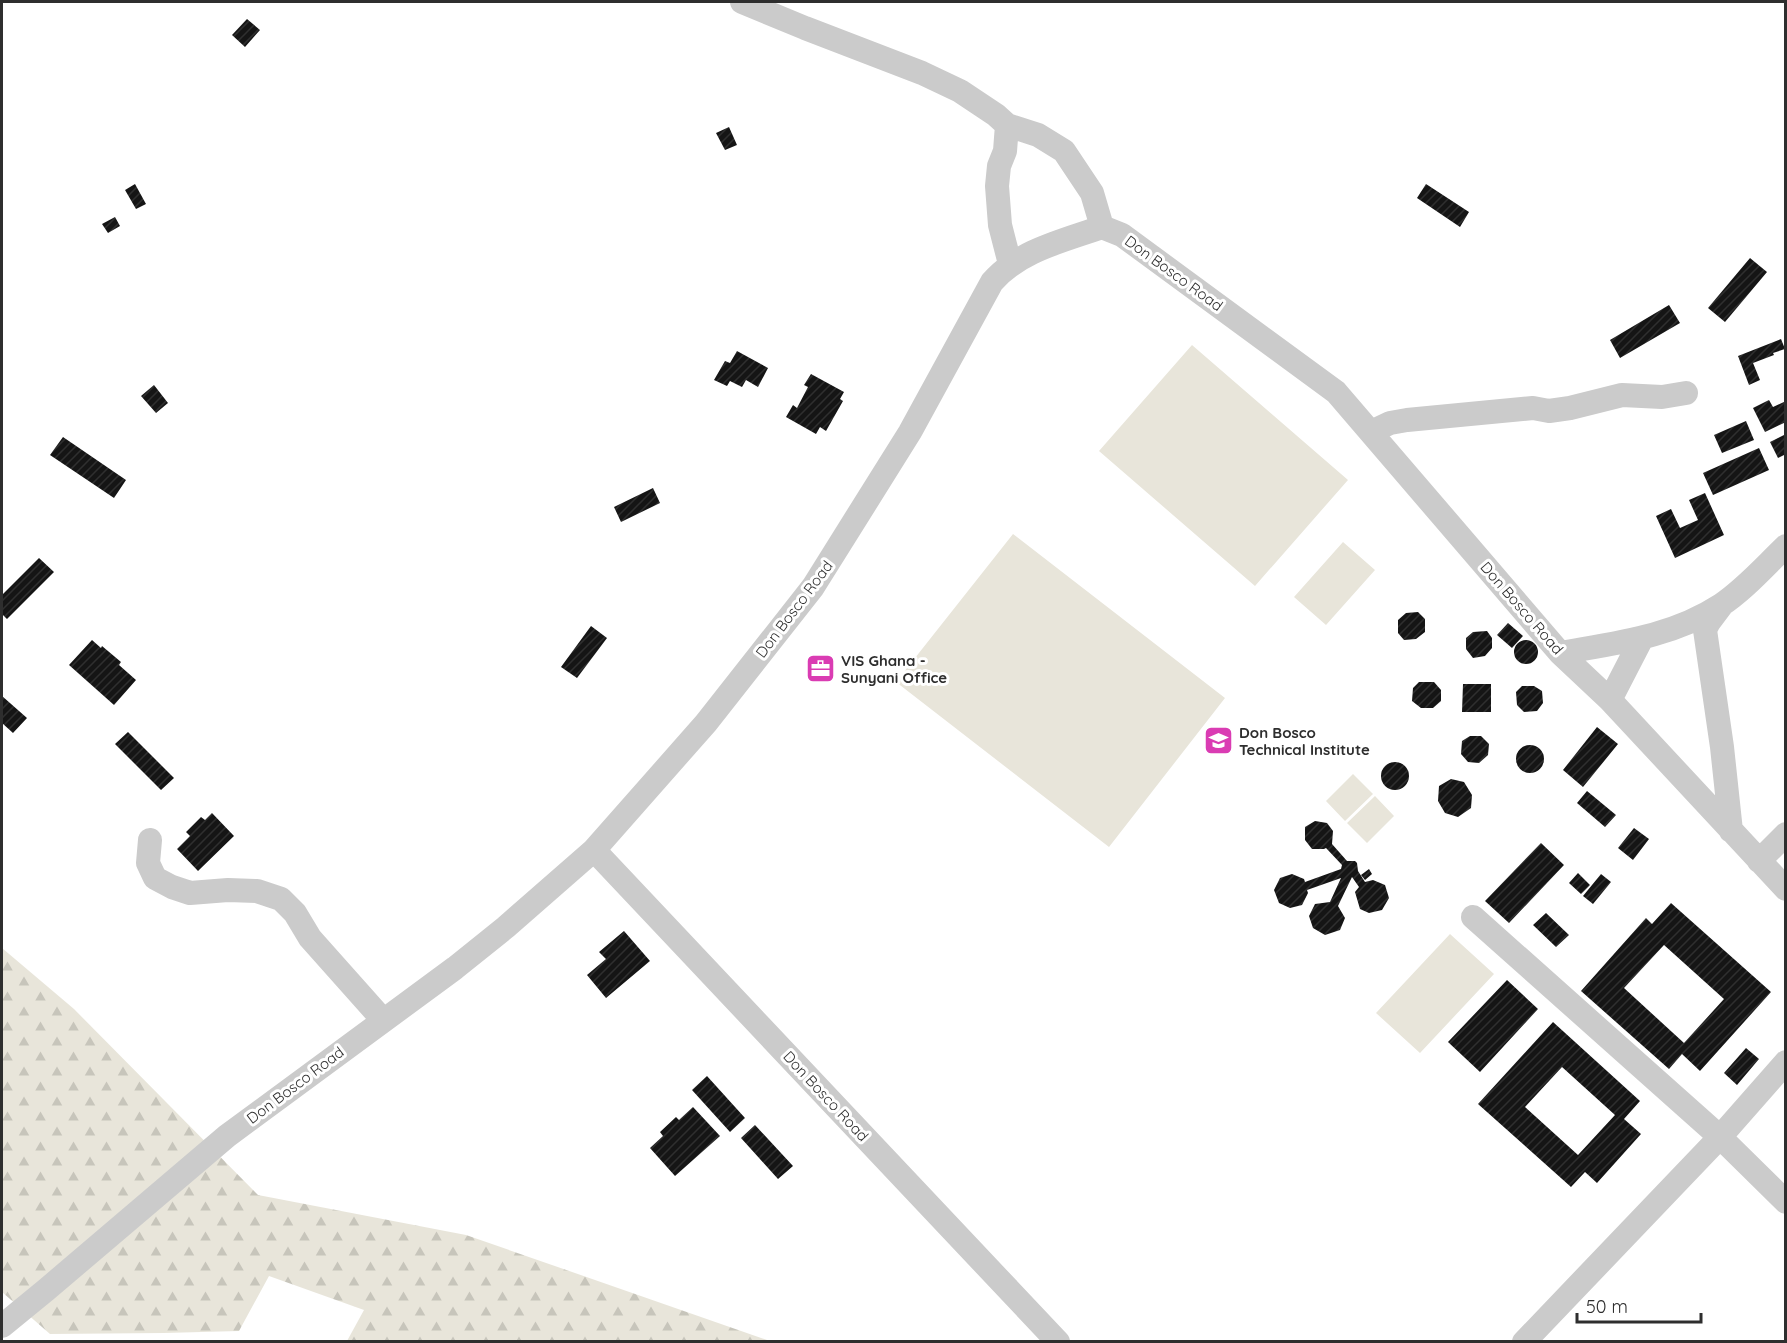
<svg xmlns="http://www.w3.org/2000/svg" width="1787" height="1343" viewBox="0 0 1787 1343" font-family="Quicksand,sans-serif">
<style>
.forest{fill:url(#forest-firs)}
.garden{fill:#e8e5da}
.building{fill:url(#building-hatch);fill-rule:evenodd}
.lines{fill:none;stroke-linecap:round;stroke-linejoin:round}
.minor{stroke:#cbcbcb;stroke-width:24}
.labels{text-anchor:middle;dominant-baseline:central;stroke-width:6;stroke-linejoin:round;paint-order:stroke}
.street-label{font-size:15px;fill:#2e2e2e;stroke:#fff}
.poi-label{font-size:15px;font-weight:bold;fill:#2e2e2e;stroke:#fff;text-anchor:start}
</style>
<defs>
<pattern id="forest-firs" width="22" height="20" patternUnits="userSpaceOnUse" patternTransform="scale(1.5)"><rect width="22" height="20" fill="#e8e5da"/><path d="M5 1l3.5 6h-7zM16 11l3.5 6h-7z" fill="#c7c5bb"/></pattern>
<pattern id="building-hatch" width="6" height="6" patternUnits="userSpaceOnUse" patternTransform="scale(1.5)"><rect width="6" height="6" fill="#151515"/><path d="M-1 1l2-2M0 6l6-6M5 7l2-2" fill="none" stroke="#2f2f2f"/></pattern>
</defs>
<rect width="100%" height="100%" fill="#fff"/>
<path class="forest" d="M2 948 74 1009 258 1195 466 1235 770 1341H347L364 1310 269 1276 239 1331 164 1333 50 1334 2 1292Z"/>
<path class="garden" d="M1192 345 1348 480 1255 586 1099 451Z
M1013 534 1225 698 1109 847 896 682Z
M1343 542 1375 570 1326 625 1294 597Z
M1353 774 1373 794 1345 821 1326 801Z
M1375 796 1394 816 1367 843 1347 823Z
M1450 934 1494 974 1420 1053 1376 1013Z"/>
<path class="building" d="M247 19 260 30 245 47 232 35Z
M729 127 737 145 725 150 716 133Z
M135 184 146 204 136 209 125 190Z
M1426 184 1469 212 1460 227 1417 198Z
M115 217 120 226 108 233 102 224Z
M1750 258 1767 272 1725 322 1708 308Z
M1669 305 1680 323 1620 358 1610 340Z
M1781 339 1785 349 1773 353 1774 355 1753 363 1760 380 1749 385 1738 356Z
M737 351 768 368 758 387 746 380 742 387 730 381 727 386 714 380 725 361 730 363Z
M811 374 844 392 840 399 843 401 826 431 820 427 816 434 786 417 793 405 797 408 808 387 804 385Z
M154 385 168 403 156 413 141 396Z
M1769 400 1773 407 1786 401V422L1765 432 1753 408Z
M1746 421 1754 440 1722 453 1714 435Z
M1786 434V454L1778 458 1770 442Z
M63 437 126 480 114 498 50 455Z
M1759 448 1769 470 1713 495 1703 473Z
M653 488 660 503 621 522 614 507Z
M1705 493 1724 535 1675 558 1656 516 1671 509 1680 528 1698 520 1689 500Z
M39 558 54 572 7 619 2 614V595Z
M1418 612 1425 619V632L1416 639 1404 640 1398 633V620L1406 613Z
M1508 623 1523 636 1512 648 1497 635Z
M591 626 607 638 577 678 561 667Z
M1487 631 1492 638V648L1485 656 1473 658 1466 649V638L1473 632Z
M92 640 101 648 102 646 121 662 119 665 136 680 114 705 69 665Z
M1514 652a12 12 0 1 1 24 0a12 12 0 1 1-24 0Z
M1419 682H1434L1441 690V701L1433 708H1421L1412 701 1413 688Z
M1463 684H1491V712H1462Z
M1522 686H1534L1542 691 1543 703 1537 711 1524 712 1517 705 1516 692Z
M2 696 27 718 13 733 2 723Z
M1597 727 1618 744 1583 787 1563 770Z
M128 732 174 778 161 790 115 744Z
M1470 736H1481L1489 744 1488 755 1479 763 1468 762 1461 754 1462 741Z
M1516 759a14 14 0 1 1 28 0a14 14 0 1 1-28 0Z
M1381 776a14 14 0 1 1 28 0a14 14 0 1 1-28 0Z
M1451 779 1464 782 1472 795 1471 808 1458 817 1445 813 1438 801 1439 786Z
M1587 791 1616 815 1605 827 1577 803Z
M212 813 234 836 198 871 177 849 190 836 186 832 201 817 205 820Z
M1315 821 1327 823 1333 831 1332 844 1347 861H1355L1357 863 1358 871 1365 882 1373 880 1385 885 1389 898 1382 910 1369 913 1360 909 1355 892 1359 887 1352 877 1338 906 1345 918 1340 930 1325 935 1313 928 1309 916 1315 904 1330 902 1341 878 1307 890 1308 893 1302 905 1290 908 1279 903 1274 890 1280 878 1292 874 1304 879 1305 882 1341 869 1342 865 1326 848 1324 849H1312L1305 840V827Z
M1634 828 1649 839 1633 860 1618 848Z
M1541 843 1564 865 1509 923 1485 901Z
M1369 869 1372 874 1365 880 1361 875Z
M1578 873 1590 885 1581 894 1569 883Z
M1601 874 1611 882 1593 904 1583 896Z
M1671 903 1771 992 1700 1071 1682 1054 1669 1069 1581 991 1646 918 1652 924ZM1664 945 1724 999 1684 1043 1624 988Z
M1546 913 1569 935 1556 947 1533 925Z
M624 931 650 961 606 998 587 975 606 959 599 952Z
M1507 980 1538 1009 1480 1072 1448 1042Z
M1553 1022 1640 1101 1624 1119 1641 1134 1597 1183 1585 1172 1571 1187 1478 1104ZM1562 1067 1615 1115 1578 1155 1525 1107Z
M1746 1048 1759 1059 1737 1085 1724 1073Z
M707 1076 745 1118 730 1132 692 1090Z
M693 1107 720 1136 675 1176 650 1148 663 1136 660 1132 676 1117 679 1120Z
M755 1125 793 1166 778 1179 741 1138Z"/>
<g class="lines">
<path class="minor" d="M742 2 805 28 922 73 960 91 996 115 1007 125 1038 135 1064 151 1092 193 1102 227
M1007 125 1005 151 999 166 997 186 1000 225 1010 264
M1371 432 1390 423 1407 420 1533 408 1549 411 1570 408 1622 395 1662 397 1686 393
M1721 606 1709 622 1705 630 1722 747 1731 831
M1560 653C1616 643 1672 637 1721 605 1745 589 1765 566 1786 546
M1610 700 1642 638
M150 840 148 863 155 878 172 887 190 893 228 890 257 891 281 899 295 913 310 938 383 1020
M594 850 1058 1342
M1759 861 1786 834
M1473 917 1720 1137 1786 1202
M2 1326 46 1290 227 1136 455 968 506 927 594 850 706 723 813 587 910 432 992 282C1020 250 1063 241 1102 227L1122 235 1336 392 1560 653 1610 700 1786 889
M1524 1342 1720 1137 1786 1062"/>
</g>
<defs>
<symbol id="office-square" viewBox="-11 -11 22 22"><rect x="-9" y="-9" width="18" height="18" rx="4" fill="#da3cb3" stroke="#fff"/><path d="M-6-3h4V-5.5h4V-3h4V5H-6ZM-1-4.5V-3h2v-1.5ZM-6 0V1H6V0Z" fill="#fff"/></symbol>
<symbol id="school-square" viewBox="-11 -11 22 22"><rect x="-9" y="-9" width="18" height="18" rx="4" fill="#da3cb3" stroke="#fff"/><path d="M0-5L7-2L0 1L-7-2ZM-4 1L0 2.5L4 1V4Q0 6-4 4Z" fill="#fff"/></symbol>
</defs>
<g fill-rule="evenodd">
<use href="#office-square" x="804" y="652" width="33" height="33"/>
<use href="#school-square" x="1202" y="724" width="33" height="33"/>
</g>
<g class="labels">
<g class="street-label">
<text transform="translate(1174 273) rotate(36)">Don Bosco Road</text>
<text transform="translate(1522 608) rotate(49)">Don Bosco Road</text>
<text transform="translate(794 609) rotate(-53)">Don Bosco Road</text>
<text transform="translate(295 1085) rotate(-37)">Don Bosco Road</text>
<text transform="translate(826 1096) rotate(47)">Don Bosco Road</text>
</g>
<g class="poi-label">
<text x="841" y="660">VIS Ghana -<tspan x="841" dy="17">Sunyani Office</tspan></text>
<text x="1239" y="732">Don Bosco<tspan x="1239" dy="17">Technical Institute</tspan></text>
</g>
</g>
<rect width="1787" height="1343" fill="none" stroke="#2e2e2e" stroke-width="6"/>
<path d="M1577 1313v9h124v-9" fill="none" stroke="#2e2e2e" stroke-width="3"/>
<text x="1586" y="1313" font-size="18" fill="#2e2e2e" stroke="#ffffff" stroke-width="4.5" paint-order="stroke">50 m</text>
</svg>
